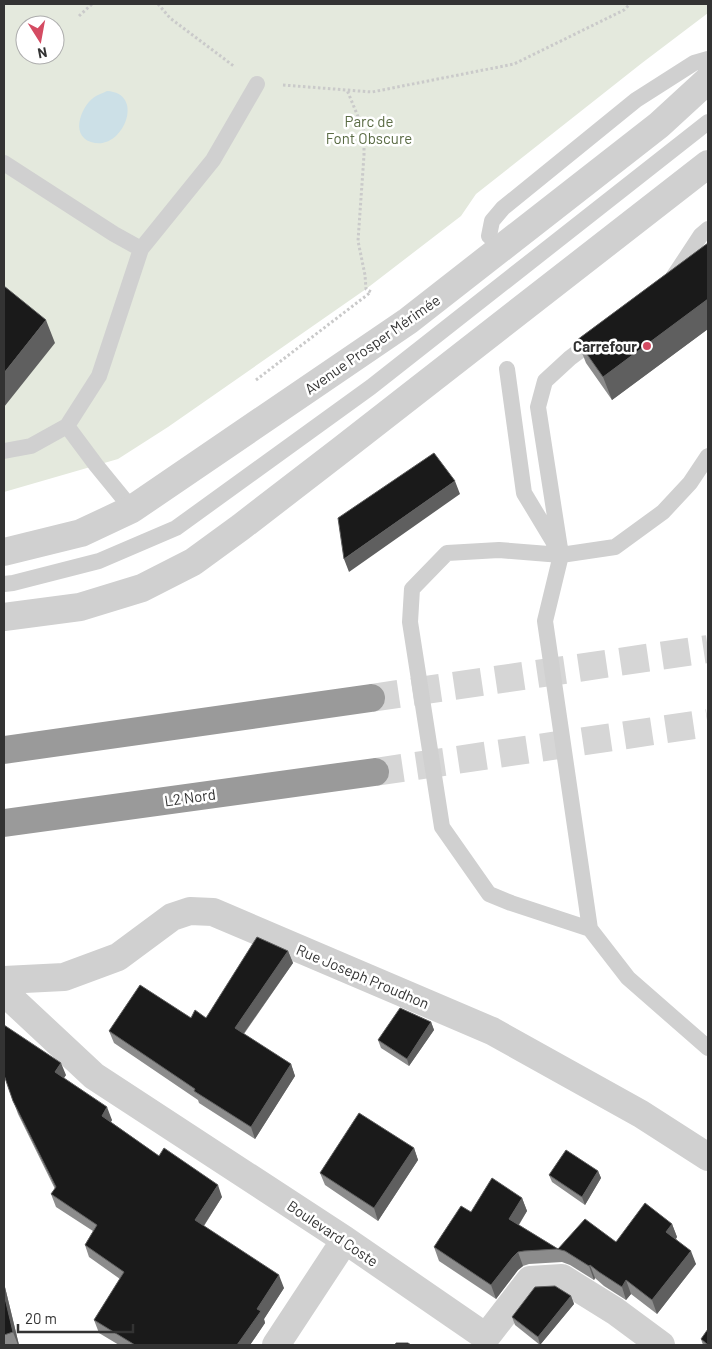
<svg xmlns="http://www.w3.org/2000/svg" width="712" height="1349" viewBox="0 0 712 1349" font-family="Barlow,sans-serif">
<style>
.green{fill:#e4e9dd;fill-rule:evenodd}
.water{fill:#cce0e7}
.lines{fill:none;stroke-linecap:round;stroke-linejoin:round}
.motorway-tunnel{stroke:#d6d6d6;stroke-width:28;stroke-dasharray:28 14;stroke-linecap:butt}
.path{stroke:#cacaca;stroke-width:3;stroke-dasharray:2.5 2.5;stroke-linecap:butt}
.service{stroke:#d0d0d0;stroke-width:16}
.minor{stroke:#d0d0d0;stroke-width:28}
.tertiary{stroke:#d0d0d0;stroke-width:28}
.motorway{stroke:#9a9a9a;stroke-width:28}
.wall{fill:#8c8c8c}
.shaded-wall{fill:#5f5f5f}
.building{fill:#1a1a1a;stroke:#5f5f5f}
.poi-dot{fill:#d44b62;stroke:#fff;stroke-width:2}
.labels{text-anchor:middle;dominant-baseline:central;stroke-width:5;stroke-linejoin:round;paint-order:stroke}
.park-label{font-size:15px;fill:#5a6b44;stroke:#fff}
.street-label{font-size:15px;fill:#333;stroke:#fff}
.poi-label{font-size:15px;font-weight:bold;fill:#333;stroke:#fff;text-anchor:end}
</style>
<rect width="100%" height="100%" fill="#fff"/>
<path class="green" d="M4 4H708V13L642 63 476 194 461 216 366 289 168 427 118 459 4 492ZM25 25H55V55H25Z"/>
<path class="water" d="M107 91C147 93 122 153 91 142 69 135 82 104 96 96 99 94 104 93 107 91Z"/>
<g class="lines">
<path class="motorway-tunnel" d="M371 698 708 649
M375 772 708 723"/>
<path class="path" d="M158 4 170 18 235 67
M79 16 92 4
M283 85 372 92 514 64 624 10 630 4
M256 380 371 292 366 289 365 275 358 241 364 155V131L347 90"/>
<path class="service" d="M4 163 114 234 141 249
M489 236 492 221 503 208 636 100 694 63 708 59
M672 279 701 235 708 229
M507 369 524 493 556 546
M67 426 96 465 132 509
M4 451 31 446 67 426 99 376 141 249 213 160 257 84
M708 456 690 483 663 512 615 547 561 555 499 550 447 553 412 589 410 622 442 827 489 894 511 903 590 929 628 978 708 1048
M4 584 13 583 99 561 176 528 371 387 708 122
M590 929 545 621 561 555 538 407 545 381 570 358 598 337"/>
<path class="minor" d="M4 980 64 977 118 957 172 917 190 911 213 912 492 1031 641 1114 708 1157
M4 992 94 1076 345 1240 486 1337 530 1280 562 1278 615 1311 661 1345
M276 1345 345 1240"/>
<path class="tertiary" d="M4 552 81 533 132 509 408 321 659 125 708 80
M4 617 80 607 142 588 193 562 241 527 341 450 708 164"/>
<path class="motorway" d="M4 750 371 698
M4 823 375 772"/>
</g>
<path class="wall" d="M708 243V329L612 400 586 363 577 340Z
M288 951 293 963 244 1034 291 1064 295 1076 255 1139 199 1103 198 1100 114 1043 109 1031 191 1018H206Z
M431 1022 434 1030 409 1066 381 1048 378 1040Z
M4 1075H66L64 1078 112 1120 111 1122 159 1156 222 1197 204 1226 284 1288 264 1319 265 1323 250 1345H119L99 1333 94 1320 120 1279 89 1257 85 1245 93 1231 56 1207 51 1194 55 1189 18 1114Z
M414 1148 418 1160 378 1221 325 1185 320 1173Z
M598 1171 601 1178 585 1205 552 1182 549 1175Z
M522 1198 527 1211 519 1225 558 1249 616 1242 672 1224 677 1237 676 1239 696 1264 657 1314 631 1294 626 1300 604 1286 595 1278 594 1280 570 1265 562 1262 529 1264 523 1266 518 1270 496 1299 439 1261 434 1247Z
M4 1283 19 1345H4Z
M571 1296 574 1304 540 1345 515 1325 512 1317Z
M701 1339 708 1345H703Z"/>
<path class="shaded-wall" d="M708 299V329L612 400 603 377Z
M46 320 55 343 4 407V373Z
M455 481 460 494 349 572 344 559Z
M288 951 293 963 239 1040 235 1028Z
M431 1022 434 1030 409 1066 407 1059Z
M61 1063 66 1075 59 1085 55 1072Z
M291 1064 295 1076 255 1139 251 1127Z
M107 1107 112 1120 107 1128 102 1116Z
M414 1148 418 1160 378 1221 374 1208Z
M598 1171 601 1178 585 1205 582 1197Z
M218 1185 222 1197 199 1233 195 1220Z
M522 1198 527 1211 514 1232 509 1219Z
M672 1224 677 1237 671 1245 666 1232Z
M691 1251 696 1264 657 1314 652 1300Z
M518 1252 523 1266 518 1270 496 1299 491 1285 513 1257Z
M590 1265 595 1278 594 1280 589 1266Z
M279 1275 284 1288 264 1319 265 1323 250 1345H237L257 1309Z
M626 1280 631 1294 626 1300 622 1287Z
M4 1283 19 1345H18L13 1332 4 1294Z
M571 1296 574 1304 540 1345 538 1337Z"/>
<path class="building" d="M708 243V299L603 377 577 340Z
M4 286 46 320 4 373Z
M434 453 455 481 344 559 338 518Z
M257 937 288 951 235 1028 291 1064 251 1127 194 1091 195 1089 109 1031 140 985 191 1018 195 1010 206 1018Z
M400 1008 431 1022 407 1059 378 1040Z
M4 1025 61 1063 55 1072 107 1107 102 1116 159 1156 164 1148 218 1185 195 1220 279 1275 257 1309 261 1311 237 1345H135L94 1320 124 1272 85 1245 97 1225 51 1194 56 1187 13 1101 4 1075Z
M359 1113 414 1148 374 1208 320 1173Z
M566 1150 598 1171 582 1197 549 1175Z
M492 1178 522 1198 509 1219 558 1249 585 1219 616 1242 645 1203 672 1224 666 1232 691 1251 652 1300 626 1280 622 1287 599 1272 590 1265 589 1266 565 1251 557 1249 524 1251 518 1252 513 1257 491 1285 434 1247 461 1206 471 1212Z
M555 1286 571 1296 538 1337 512 1317 535 1287Z
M4 1294 13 1332 4 1335Z
M708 1329V1345L701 1339Z
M396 1343H408L411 1345H395Z"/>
<circle class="poi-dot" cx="647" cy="346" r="5"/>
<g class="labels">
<g class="park-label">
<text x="369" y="121">Parc de<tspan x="369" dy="17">Font Obscure</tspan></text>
</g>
<g class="street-label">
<text transform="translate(372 344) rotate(-35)">Avenue Prosper Mérimée</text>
<text transform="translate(190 797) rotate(-8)">L2 Nord</text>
<text transform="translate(363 976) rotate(23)">Rue Joseph Proudhon</text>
<text transform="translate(333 1233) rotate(34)">Boulevard Coste</text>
</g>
<g class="poi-label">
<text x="637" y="346">Carrefour</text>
</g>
</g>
<rect width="712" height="1349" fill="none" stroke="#333333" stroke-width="10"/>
<g transform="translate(40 40) rotate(169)"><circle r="24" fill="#ffffff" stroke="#adadad"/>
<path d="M0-4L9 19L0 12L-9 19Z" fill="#d44b62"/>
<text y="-8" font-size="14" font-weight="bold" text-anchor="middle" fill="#333333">N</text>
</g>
<path d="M18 1324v8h115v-8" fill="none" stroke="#333333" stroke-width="2.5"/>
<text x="25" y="1324" font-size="15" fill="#333333" stroke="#ffffff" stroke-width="4" paint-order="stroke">20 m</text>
</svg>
